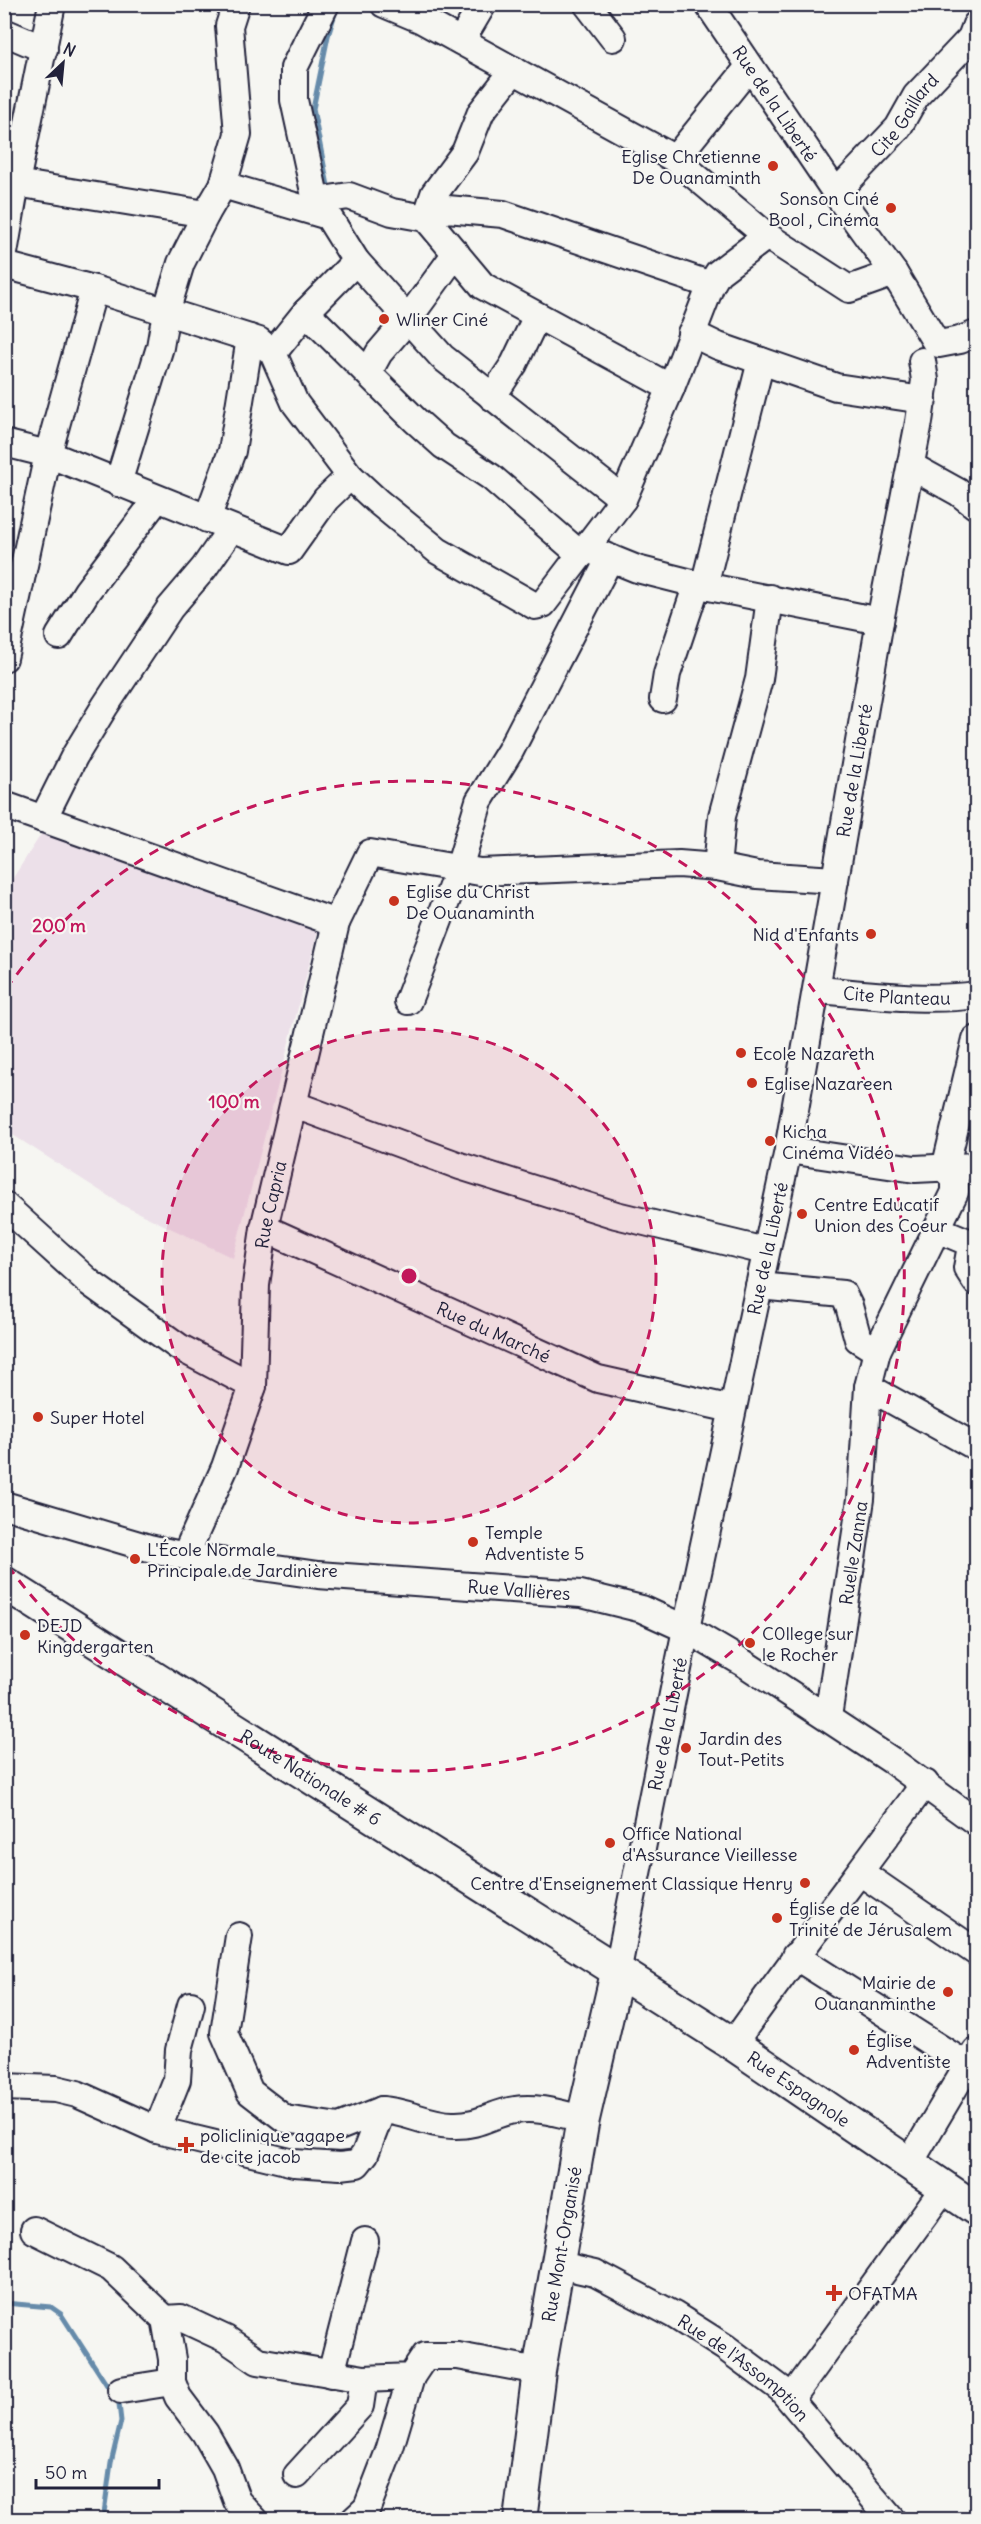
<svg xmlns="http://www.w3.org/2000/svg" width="981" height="2524" viewBox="0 0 981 2524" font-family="Delius,sans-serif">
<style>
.built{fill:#ece0e9}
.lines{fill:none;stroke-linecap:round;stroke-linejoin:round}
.stream{stroke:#668baa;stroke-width:5}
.minor-casing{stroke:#22223b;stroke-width:30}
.major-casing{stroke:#22223b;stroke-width:36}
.minor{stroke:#f6f6f2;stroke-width:26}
.major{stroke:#f6f6f2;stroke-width:32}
.ring{fill:none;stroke:#c2185b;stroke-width:3;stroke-dasharray:10 8}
.poi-dot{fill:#c8321e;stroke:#f6f6f2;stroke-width:2}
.labels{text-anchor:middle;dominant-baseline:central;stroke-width:4.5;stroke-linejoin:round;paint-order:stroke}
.street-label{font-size:18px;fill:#22223b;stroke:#f6f6f2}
.poi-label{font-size:18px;fill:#22223b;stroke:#f6f6f2;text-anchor:start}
.centre{fill:#c2185b;stroke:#f6f6f2;stroke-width:3}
.ring-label{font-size:18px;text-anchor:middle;font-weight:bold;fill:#c2185b;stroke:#f6f6f2;stroke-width:4.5;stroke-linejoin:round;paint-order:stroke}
</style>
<rect width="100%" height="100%" fill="#f6f6f2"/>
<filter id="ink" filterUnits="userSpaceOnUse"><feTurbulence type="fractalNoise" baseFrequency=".0167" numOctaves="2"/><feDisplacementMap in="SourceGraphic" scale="12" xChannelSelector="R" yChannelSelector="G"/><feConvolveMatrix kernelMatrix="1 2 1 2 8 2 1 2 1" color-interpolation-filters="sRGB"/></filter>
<g filter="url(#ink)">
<path class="built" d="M47 825 320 923 233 1258 124 1206 5 1130 4 892Z"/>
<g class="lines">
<path class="stream" d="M329 191 313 109 328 36 336 10
M4 2303 51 2307 61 2314 119 2404 121 2421 111 2463 103 2520"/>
<defs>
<g id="minor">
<path d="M326 4 294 68V100L316 201 327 215"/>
<path d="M384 4 422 20 675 159 767 236 849 289 894 273"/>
<path d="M587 4 613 38"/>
<path id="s1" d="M708 4 836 193 894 273 935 341"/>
<path d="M4 32 44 49"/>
<path d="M461 41 483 4"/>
<path d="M514 70 481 112 465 152 434 194 426 218 483 286 671 388"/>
<path d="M675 159 749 67"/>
<path d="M16 183 206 214"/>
<path d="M223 185 328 216 356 261 442 357 623 499"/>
<path id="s2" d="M836 193 898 128 916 96 971 38 976 25"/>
<path d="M316 201 349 196 392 212 426 218 447 209 503 214 711 285"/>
<path d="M4 253 16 183 52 4"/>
<path d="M4 265 94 289 259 341 273 353 295 403 350 476 377 501 438 551 535 606 543 604 623 499 671 388 711 285 718 273 767 236"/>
<path d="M306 312 415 420 444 446 491 477 581 555"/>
<path d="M691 333 718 346 836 387 923 400"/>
<path d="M939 344 960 340 976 334"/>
<path d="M273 353 306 312 356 261"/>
<path d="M368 373 379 353 408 319 456 253"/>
<path d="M492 397 514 364 537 316"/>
<path d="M4 443 48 454 289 551 326 499 350 476"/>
<path d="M911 466 958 492 976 506"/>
<path d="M118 483 160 347 166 312 181 263 206 214 223 185 238 134 229 26 236 4"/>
<path d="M207 519 232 451 250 338"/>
<path d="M595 552 637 569 704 586 880 621"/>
<path d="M704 586 761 361"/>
<path d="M59 636 87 591 157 499"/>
<path d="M4 658 48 454 94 289"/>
<path d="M663 699 667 674 697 584"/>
<path d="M4 805 336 923"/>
<path d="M43 819 74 757 105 706 170 608 204 568 231 529"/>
<path d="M717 867 722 816 759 679 770 598"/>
<path id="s3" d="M817 990C869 994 925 1002 976 995"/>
<path d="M408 1001 459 868 479 801 510 751 610 558"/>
<path d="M295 1105 460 1166 616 1215 765 1251"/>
<path d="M788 1150 915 1169 976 1166"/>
<path d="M4 1205 90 1283 179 1347 253 1386"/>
<path id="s4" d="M264 1228 598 1379 732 1409"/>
<path d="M937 1229 968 1242 971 1246 967 1268 976 1282"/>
<path d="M759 1286 843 1294 849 1306 858 1339 877 1351"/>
<path d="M868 1387 976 1447"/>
<path id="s5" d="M4 1505 149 1548 185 1556 318 1575 581 1594 642 1609 686 1629 742 1662 891 1760 976 1822"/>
<path id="s6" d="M185 1556 225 1467 253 1386 256 1285 264 1228 336 923 370 853 480 872 679 864 717 867 757 875 835 880"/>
<path id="s7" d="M828 1717 861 1499 868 1387 877 1351 955 1192V1179L945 1169 976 1039"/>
<path d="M860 1872 976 1952"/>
<path d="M795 1956 976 2071"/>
<path id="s8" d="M617 1973 686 1629 788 1150 880 621 919 422 925 380 922 361"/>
<path d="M733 2044C795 1956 861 1871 925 1783"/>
<path d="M4 2087 56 2089 77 2094 157 2130 294 2163 340 2166 357 2164 365 2154 382 2110 339 2127 285 2119 250 2092 224 2033 239 1936"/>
<path d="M382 2110C406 2111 429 2125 453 2125 480 2126 493 2113 515 2110 538 2106 561 2114 583 2119"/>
<path d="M157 2130 177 2080 179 2050 191 2005"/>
<path d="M909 2164 976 2051"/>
<path d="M34 2230 111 2268 165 2319 172 2359V2382L178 2397 205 2433 225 2468 237 2501 255 2520"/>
<path id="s9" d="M559 2265 595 2273 674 2315 726 2348 781 2389 892 2520"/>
<path d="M165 2319 181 2318 226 2339 258 2361 364 2379 411 2377 425 2356H458L539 2371"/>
<path d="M331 2374 365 2241"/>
<path d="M121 2390 172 2382"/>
<path d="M791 2399 944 2188"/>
<path d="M297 2475 360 2406 364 2379"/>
<path d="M354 2520 367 2508 389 2451 411 2377"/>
</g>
<g id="major">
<path id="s10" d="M4 1583 733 2044 976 2209"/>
<path id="s11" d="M520 2520 539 2371 583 2119 617 1973"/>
</g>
</defs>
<use href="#minor" class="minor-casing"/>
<use href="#major" class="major-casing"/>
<use href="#minor" class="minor"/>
<use href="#major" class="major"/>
</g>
</g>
<circle cx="409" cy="1276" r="247" fill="#c2185b" fill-opacity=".12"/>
<g class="ring">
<circle cx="409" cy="1276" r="247"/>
<path d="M6 989A495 495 0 1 1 6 1563"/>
</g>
<g class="poi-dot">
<circle cx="773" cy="166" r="6"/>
<circle cx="891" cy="208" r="6"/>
<circle cx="384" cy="319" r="6"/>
<circle cx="394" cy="901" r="6"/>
<circle cx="871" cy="934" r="6"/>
<circle cx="741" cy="1053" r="6"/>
<circle cx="752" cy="1083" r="6"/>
<circle cx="770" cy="1141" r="6"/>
<circle cx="802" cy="1214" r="6"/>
<circle cx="38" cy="1417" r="6"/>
<circle cx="473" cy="1542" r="6"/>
<circle cx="135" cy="1559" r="6"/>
<circle cx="25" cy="1635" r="6"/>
<circle cx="750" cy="1643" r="6"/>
<circle cx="686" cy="1748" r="6"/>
<circle cx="610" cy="1843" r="6"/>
<circle cx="805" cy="1883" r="6"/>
<circle cx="777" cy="1918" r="6"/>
<circle cx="948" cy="1992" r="6"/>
<circle cx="854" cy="2050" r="6"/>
<path d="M183 2136h6v6h6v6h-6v6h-6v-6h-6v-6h6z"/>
<path d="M831 2284h6v6h6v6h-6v6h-6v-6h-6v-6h6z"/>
</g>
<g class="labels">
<g class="street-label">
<text stroke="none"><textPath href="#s1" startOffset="120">Rue de la Liberté</textPath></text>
<text stroke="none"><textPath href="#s2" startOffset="104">Cite Gaillard</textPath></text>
<text stroke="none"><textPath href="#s8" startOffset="1226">Rue de la Liberté</textPath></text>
<text stroke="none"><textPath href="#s3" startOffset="80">Cite Planteau</textPath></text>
<text stroke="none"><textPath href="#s6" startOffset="366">Rue Capria</textPath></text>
<text stroke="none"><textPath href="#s8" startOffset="740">Rue de la Liberté</textPath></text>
<text stroke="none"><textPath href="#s4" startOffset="252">Rue du Marché</textPath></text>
<text stroke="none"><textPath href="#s7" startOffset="166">Ruelle Zanna</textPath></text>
<text stroke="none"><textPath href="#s5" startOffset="524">Rue Vallières</textPath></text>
<text stroke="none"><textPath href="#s8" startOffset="254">Rue de la Liberté</textPath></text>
<text stroke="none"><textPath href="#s10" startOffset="363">Route Nationale # 6</textPath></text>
<text stroke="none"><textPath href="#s10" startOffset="942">Rue Espagnole</textPath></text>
<text stroke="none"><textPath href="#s11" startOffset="279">Rue Mont-Organisé</textPath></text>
<text stroke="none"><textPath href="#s9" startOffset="214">Rue de l'Assomption</textPath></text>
</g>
<g class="poi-label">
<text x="761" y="156" text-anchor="end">Eglise Chretienne<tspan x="761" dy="21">De Ouanaminth</tspan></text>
<text x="879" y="198" text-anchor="end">Sonson Ciné<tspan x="879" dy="21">Bool , Cinéma</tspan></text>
<text x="396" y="319">Wliner Ciné</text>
<text x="406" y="891">Eglise du Christ<tspan x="406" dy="21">De Ouanaminth</tspan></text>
<text x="859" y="934" text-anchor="end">Nid d'Enfants</text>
<text x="753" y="1053">Ecole Nazareth</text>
<text x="764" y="1083">Eglise Nazareen</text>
<text x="782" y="1131">Kicha<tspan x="782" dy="21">Cinéma Vidéo</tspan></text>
<text x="814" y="1204">Centre Educatif<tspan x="814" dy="21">Union des Coeur</tspan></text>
<text x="50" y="1417">Super Hotel</text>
<text x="485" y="1532">Temple<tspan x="485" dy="21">Adventiste 5</tspan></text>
<text x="147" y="1549">L'École Normale<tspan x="147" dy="21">Principale de Jardinière</tspan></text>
<text x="37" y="1625">DEJD<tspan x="37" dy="21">Kingdergarten</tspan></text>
<text x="762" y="1633">C0llege sur<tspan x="762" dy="21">le Rocher</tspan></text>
<text x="698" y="1738">Jardin des<tspan x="698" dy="21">Tout-Petits</tspan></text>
<text x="622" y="1833">Office National<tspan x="622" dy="21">d'Assurance Vieillesse</tspan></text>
<text x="793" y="1883" text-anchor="end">Centre d'Enseignement Classique Henry</text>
<text x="789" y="1908">Église de la<tspan x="789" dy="21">Trinité de Jérusalem</tspan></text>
<text x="936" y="1982" text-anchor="end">Mairie de<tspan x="936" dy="21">Ouananminthe</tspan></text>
<text x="866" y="2040">Église<tspan x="866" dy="21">Adventiste</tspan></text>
<text x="200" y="2135">policlinique agape<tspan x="200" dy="21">de cite jacob</tspan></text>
<text x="848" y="2293">OFATMA</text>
</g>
</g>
<circle cx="409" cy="1276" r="9" class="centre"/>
<g class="ring-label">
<text x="59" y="932">200 m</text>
<text x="234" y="1108">100 m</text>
</g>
<rect width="981" height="2524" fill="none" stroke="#f6f6f2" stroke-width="24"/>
<rect x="12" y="12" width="957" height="2500" fill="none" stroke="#22223b" stroke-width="2" filter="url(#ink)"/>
<g transform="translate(63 63) rotate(26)" stroke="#f6f6f2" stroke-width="4.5" paint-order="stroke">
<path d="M0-4.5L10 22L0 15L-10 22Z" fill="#22223b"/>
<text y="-9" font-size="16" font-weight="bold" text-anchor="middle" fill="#22223b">N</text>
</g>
<path d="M36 2479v9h123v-9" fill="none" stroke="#22223b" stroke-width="3"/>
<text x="45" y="2479" font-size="18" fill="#22223b" stroke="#f6f6f2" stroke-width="4.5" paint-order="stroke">50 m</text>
</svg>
